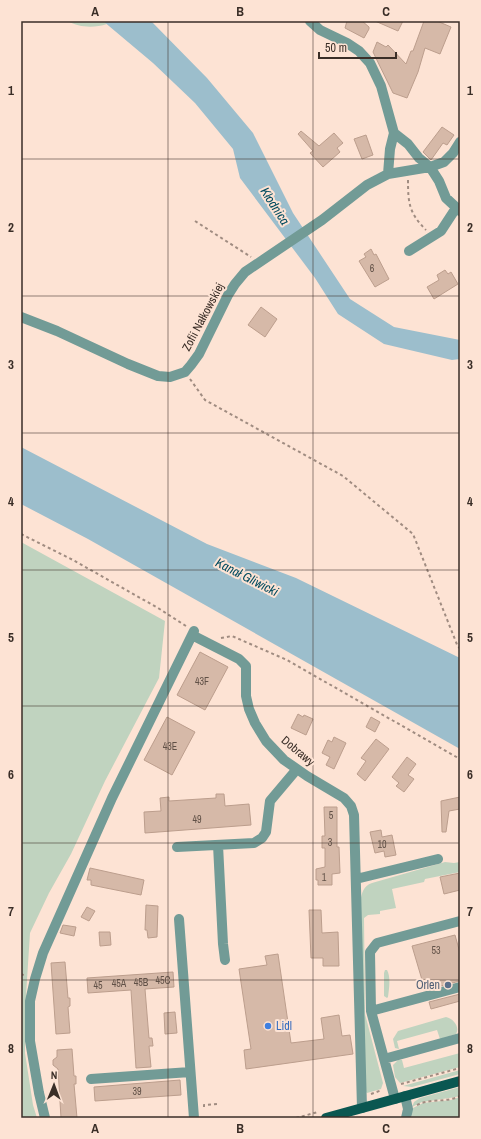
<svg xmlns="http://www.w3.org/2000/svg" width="481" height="1139" viewBox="0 0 481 1139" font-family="'Archivo Narrow',sans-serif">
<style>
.green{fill:#c0d3bf}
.water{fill:#9cbecc}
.building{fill:#d6b9a8;stroke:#bc9e8d}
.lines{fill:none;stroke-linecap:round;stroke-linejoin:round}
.path{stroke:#a08c81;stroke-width:2;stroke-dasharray:3 3;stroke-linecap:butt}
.minor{stroke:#729b96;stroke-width:10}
.major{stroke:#0a5751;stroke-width:10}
.grid{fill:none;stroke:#3a2e27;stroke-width:1;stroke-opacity:0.55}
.service-dot{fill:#5c6f8a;stroke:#fde3d4;stroke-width:1.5}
.shop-dot{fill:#3f7fe0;stroke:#fde3d4;stroke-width:1.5}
.labels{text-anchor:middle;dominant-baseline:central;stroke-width:4;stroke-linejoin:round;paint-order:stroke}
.number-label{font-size:10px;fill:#615147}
.street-label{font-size:12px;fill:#3a2e27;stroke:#fde3d4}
.service-label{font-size:12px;fill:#4e5e75;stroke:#fde3d4;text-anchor:end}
.shop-label{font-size:12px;fill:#366cbe;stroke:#fde3d4;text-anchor:start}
.water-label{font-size:13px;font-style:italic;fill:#014b5f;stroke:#fde3d4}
.neatline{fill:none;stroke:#3a2e27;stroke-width:1.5}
.grid-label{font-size:13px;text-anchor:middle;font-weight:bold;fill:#3a2e27}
</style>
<rect width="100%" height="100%" fill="#fde3d4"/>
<path class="green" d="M68 21H103L107 24C95 28 79 28 68 21Z
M21 542 165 621 159 678 105 781 71 854 49 893 30 933 25 1011V1053L33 1105 37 1118H21Z
M445 862 454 863 460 862V872L425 879 424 882 392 889 396 908 380 911V914L368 915 364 918 365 1014 383 1083 381 1089 367 1093 365 1091 360 902C362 893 363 886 372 883Z
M385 970H387C391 977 389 989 388 997L387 998 384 996V973Z
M446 1017C454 1019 460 1027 456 1034L440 1039 437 1030 397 1041 399 1049 395 1048 393 1039 398 1031Z
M460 1053V1067L400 1083 395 1077 393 1065 398 1060H402L404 1068Z
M460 1070V1074L412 1087 403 1086Z
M460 1087V1095L456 1097 422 1102 412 1107 414 1102 420 1098Z
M460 1097V1118H412L411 1109 423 1103 451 1100Z"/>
<path class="water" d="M103 21H151L207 78 253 133 293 213 350 299 394 327 460 340V359L452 360 384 344 338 314 315 278 240 178 233 149 195 103 153 63Z
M21 447 207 544 296 578 460 658V749L88 539 21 504Z"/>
<path class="building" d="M347 21H362L369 27V29L364 38 345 28Z
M375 21H403L398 31Z
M424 21H437L451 27 440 54 425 48 418 72 407 98 393 93 373 52 377 42 386 47 388 45 406 64 411 51H413Z
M442 127 454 135 447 145 443 143 431 160 423 152Z
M301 131 319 146 334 133 343 143 337 148 340 152 323 167 310 153 313 151 298 134Z
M366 135 373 155 362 159 354 139Z
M371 249 374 255 376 254 389 279 375 287 359 261 366 257 364 254Z
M445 270 448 274 451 272 458 284 434 299 427 287 439 280 437 275Z
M261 307 277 319 265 337 248 325Z
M200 652 228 667 205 710 177 695Z
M298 714 303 717 304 715 313 719 306 735 291 728Z
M167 717 195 732 172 775 144 760Z
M371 717 380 722 375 732 366 727Z
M334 737 346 743 334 769 326 765 330 757 322 753 328 740 332 742Z
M376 739 389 749 365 781 357 774 366 761 361 758Z
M407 757 416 764 408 775 414 779 404 792 396 786 399 783 392 777Z
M216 794H224L225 806 249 804 251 825 145 833 144 812 161 811 160 798 169 797V801L216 798Z
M460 797V809L449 811 446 832H442L441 801Z
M324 807H337V847H339L340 873 332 874V885H318V880H316V869L325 867V848H322V836H325Z
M381 830 382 837 392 835 396 855 385 857 384 851 375 853 370 832Z
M90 868 144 880 141 895 91 885V880H87Z
M460 873V890L444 894 440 877Z
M146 905 158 906 157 937 148 938 147 930H145Z
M87 907 95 911 89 921 81 917Z
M309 910H321L322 933 338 932 339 966H323V958H311Z
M63 925 76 927 74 936 60 933Z
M99 932H110L111 945 100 946Z
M455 935 460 953V981L425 990 412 946Z
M278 954 291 1043 324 1039 321 1018 339 1015 342 1036 350 1035 353 1054 246 1069 244 1050 251 1049 239 969 267 965 265 956Z
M65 962 68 998H70V1006L68 1007 70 1033 56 1034 51 963Z
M173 972 174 987 145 989 149 1038H152L153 1046H149L151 1067 136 1068 131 990 88 993 87 978Z
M460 994V1001L431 1009 429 1002Z
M175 1012 177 1033 165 1034 164 1013Z
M72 1049 74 1076H76V1084H74L77 1118H61L58 1069 53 1065V1060L57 1057V1050Z
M180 1080 181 1095 95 1101 94 1087Z"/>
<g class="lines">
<path class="path" d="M408 180C408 203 409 213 426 230
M195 221 251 257
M190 379 205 400 343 476 413 534 458 647 460 648
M21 534 73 560 158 608 186 626
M221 638 232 636 287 660 460 759
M21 974 26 976
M401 1084 460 1068
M371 1094 382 1090
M417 1105C430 1098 447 1103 460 1096
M204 1107V1105L217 1104
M296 1118 318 1112"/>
<path class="minor" d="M310 21 320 30 347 43 359 51 370 63 381 86 394 133 408 144 419 158 430 167 439 181 446 198 460 211
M388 174 390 149 394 133
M409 251 441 231 456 208
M21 317 57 331 128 364 158 376 170 377 185 372 191 365 199 354 228 295 235 284 245 272 322 220 367 185 388 174 430 167 444 162 453 153 460 142
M192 635 239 659 246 666V696L249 709 255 723 266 741 284 760 307 776 344 798 351 806 354 815 362 1108
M218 845 223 944 225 960
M177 847 254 843 262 838 266 832 270 801 297 769
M356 879 438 859
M179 919 194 1118
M371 1011 460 987
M384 1059 460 1038
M91 1079 190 1072
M405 1096 408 1109 406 1118
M395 1099 371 1011 370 952 377 943 460 921
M45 1118 39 1093 30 1041V1001L35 979 43 953 112 798 194 631"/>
<path class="major" d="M326 1118 460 1081"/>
</g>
<path class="grid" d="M168 21V1118M313 21V1118M21 159H460M21 296H460M21 433H460M21 570H460M21 706H460M21 843H460M21 980H460"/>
<circle class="service-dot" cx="448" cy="985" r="4"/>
<circle class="shop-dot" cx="268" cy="1026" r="4"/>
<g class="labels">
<g class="number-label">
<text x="372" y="268">6</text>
<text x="202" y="681">43F</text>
<text x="170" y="746">43E</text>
<text x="331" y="815">5</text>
<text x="197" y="819">49</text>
<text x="330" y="842">3</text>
<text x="382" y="844">10</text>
<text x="324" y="877">1</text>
<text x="436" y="950">53</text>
<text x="163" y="980">45C</text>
<text x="141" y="982">45B</text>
<text x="119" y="983">45A</text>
<text x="98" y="985">45</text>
<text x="137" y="1091">39</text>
</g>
<g class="street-label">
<text transform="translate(203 317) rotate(-62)">Zofii Nałkowskiej</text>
<text transform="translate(298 751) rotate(40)">Dobrawy</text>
</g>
<g class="service-label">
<text x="440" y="985">Orlen</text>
</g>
<g class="shop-label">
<text x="276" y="1026">Lidl</text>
</g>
<g class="water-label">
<text transform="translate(275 206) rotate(57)">Kłodnica</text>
<text transform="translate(247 577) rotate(27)">Kanał Gliwicki</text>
</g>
</g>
<rect width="481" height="1139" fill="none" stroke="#fde3d4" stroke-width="44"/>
<g transform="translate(54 1085) rotate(1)" stroke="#fde3d4" stroke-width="3" paint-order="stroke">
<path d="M0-3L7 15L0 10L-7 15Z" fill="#3a2e27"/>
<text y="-6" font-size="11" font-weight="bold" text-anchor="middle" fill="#3a2e27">N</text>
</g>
<path d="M319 52v6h77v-6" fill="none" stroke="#3a2e27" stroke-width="2"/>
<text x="325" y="52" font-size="12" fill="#3a2e27" stroke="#fde3d4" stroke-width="3" paint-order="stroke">50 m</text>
<rect x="22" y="22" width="437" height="1095" class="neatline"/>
<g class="grid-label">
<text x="95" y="16">A</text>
<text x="240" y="16">B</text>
<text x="386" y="16">C</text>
<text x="11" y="95">1</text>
<text x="470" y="95">1</text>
<text x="11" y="232">2</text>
<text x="470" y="232">2</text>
<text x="11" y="369">3</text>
<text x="470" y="369">3</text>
<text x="11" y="506">4</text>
<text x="470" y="506">4</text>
<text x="11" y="642">5</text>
<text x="470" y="642">5</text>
<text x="11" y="779">6</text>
<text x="470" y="779">6</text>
<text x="11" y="916">7</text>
<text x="470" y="916">7</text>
<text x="11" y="1053">8</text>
<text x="470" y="1053">8</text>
<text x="95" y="1133">A</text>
<text x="240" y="1133">B</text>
<text x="386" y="1133">C</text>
</g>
</svg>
